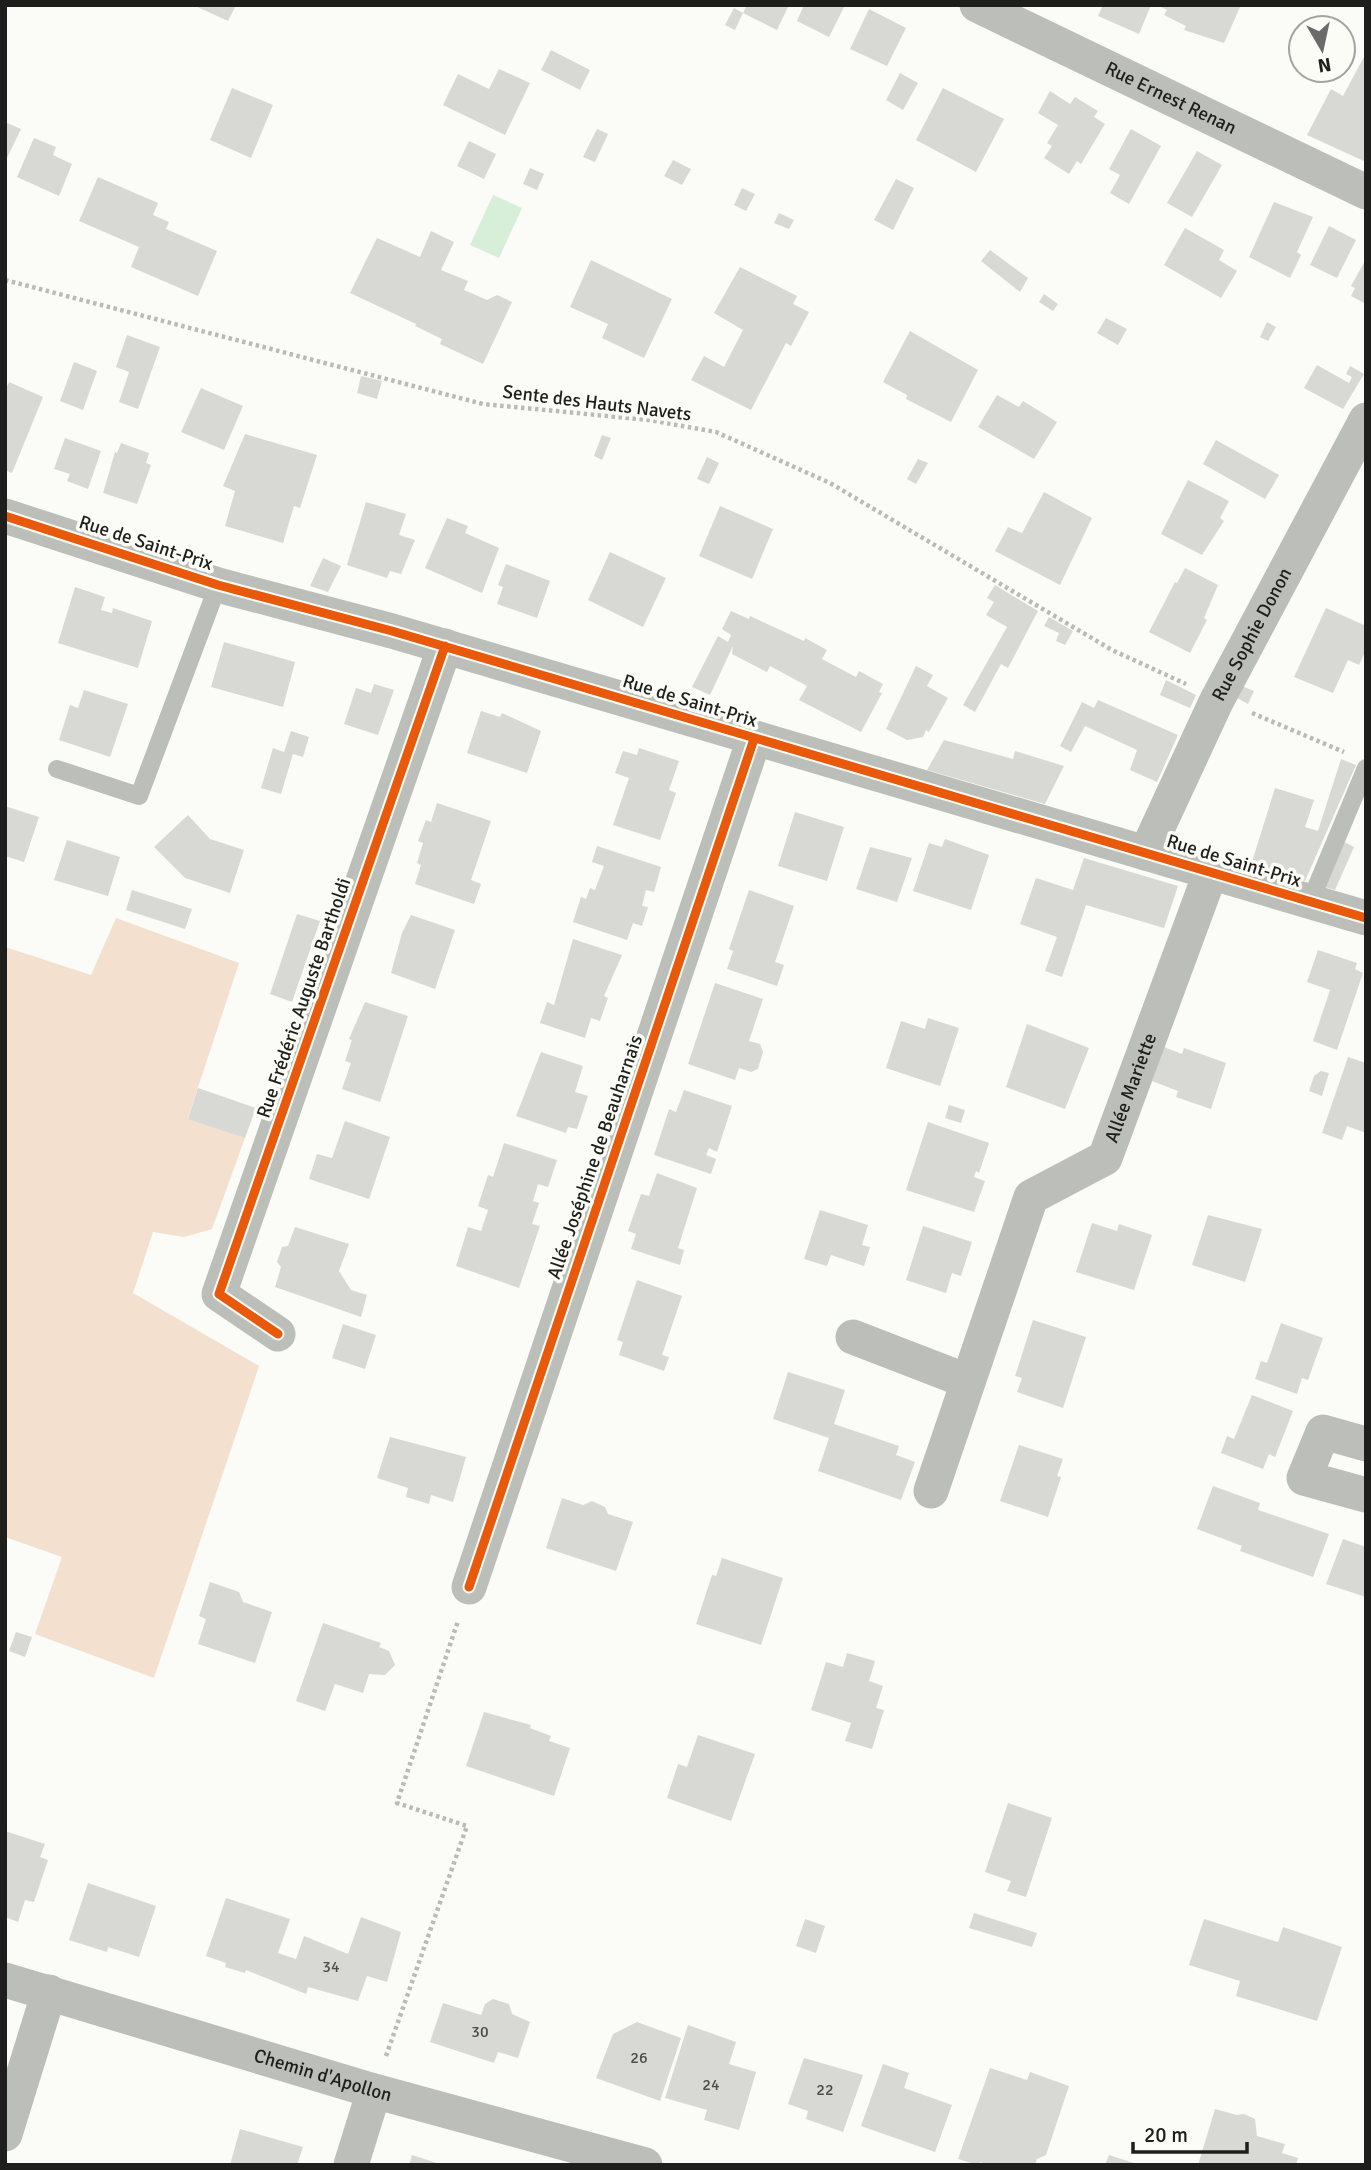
<svg xmlns="http://www.w3.org/2000/svg" width="1371" height="2170" viewBox="0 0 1371 2170" font-family="Signika,sans-serif">
<style>
.green{fill:#f3e0ce}
.water{fill:#d7efd9}
.building{fill:#d8d8d5}
.lines{fill:none;stroke-linecap:round;stroke-linejoin:round}
.path{stroke:#babab6;stroke-width:4.5;stroke-dasharray:3.5 3.5;stroke-linecap:butt}
.lane{stroke:#bcbeb9;stroke-width:18}
.street{stroke:#bcbeb9;stroke-width:35}
.cycleway-casing{stroke:#fcfcf6;stroke-width:13}
.cycleway{stroke:#e8590c;stroke-width:9}
.labels{text-anchor:middle;dominant-baseline:central;stroke-width:7;stroke-linejoin:round;paint-order:stroke}
.number-label{font-size:16px;fill:#4c4c4a}
.street-label{font-size:19px;fill:#1e1e1c;stroke:#fcfcf6}
</style>
<rect width="100%" height="100%" fill="#fbfbf7"/>
<path class="green" d="M116 918 239 963 188 1118 245 1138 212 1229 184 1237 153 1232 133 1293 259 1366 154 1678 35 1634 62 1557 5 1537V947L91 975Z"/>
<path class="water" d="M493 195 522 208 499 258 470 245Z"/>
<path class="building" d="M193 5H236L228 21Z
M747 5H789L777 30 743 13 735 30 725 25 734 8 743 13Z
M804 5H845L829 37 797 21Z
M1103 5H1151L1139 34 1098 16Z
M1157 5H1241L1224 43 1184 30 1186 26 1164 15 1167 10Z
M869 9 906 28 887 66 850 49Z
M551 50 590 70 580 90 541 70Z
M1366 53V162L1307 135 1331 89 1343 96Z
M499 69 530 83 505 135 443 105 458 74 489 89Z
M900 73 918 83 903 110 886 100Z
M232 88 273 105 251 158 210 140Z
M943 88 1004 119 976 172 916 140Z
M1050 91 1070 104 1075 97 1098 111 1094 117 1105 124 1081 164 1077 161 1069 174 1044 158 1052 146 1047 143 1058 125 1038 113Z
M5 122 21 129 5 162Z
M597 129 608 134 595 162 583 157Z
M1131 129 1161 146 1129 204 1110 193 1120 175 1109 169Z
M34 138 56 147 53 155 72 164 59 196 17 177Z
M469 141 496 154 484 179 457 166Z
M1197 151 1222 165 1192 217 1167 203Z
M673 160 691 169 682 185 664 176Z
M530 168 544 174 537 190 523 184Z
M98 177 158 203 153 215 169 222 166 229 217 251 198 296 131 267 139 247 79 221Z
M896 179 914 188 893 230 874 220Z
M742 188 755 194 746 211 734 205Z
M1274 202 1313 217 1297 252 1301 255 1290 278 1249 257Z
M779 213 794 220 789 229 774 223Z
M1329 226 1356 240 1337 278 1310 265Z
M1185 228 1224 250 1219 260 1237 271 1221 298 1164 265Z
M431 231 454 242 441 270 468 281 464 290 487 300 497 295 512 302 483 364 440 344 442 339 415 326 416 324 350 293 377 238 420 257Z
M990 250 1028 278 1020 292 981 261Z
M1366 259V304L1351 296 1355 288 1351 286Z
M591 260 672 299 644 358 602 338 608 324 570 307Z
M740 267 797 296 793 304 809 312 791 346 786 343 751 410 691 380 704 356 724 367 743 330 714 313Z
M1044 294 1058 304 1053 311 1039 302Z
M1106 318 1127 329 1118 345 1097 333Z
M1267 322 1276 327 1268 341 1260 337Z
M910 331 978 370 951 422 906 399 907 395 883 382Z
M127 335 160 347 138 409 119 402 129 372 116 367Z
M74 362 97 371 83 410 60 401Z
M1317 365 1349 383 1352 377 1346 374 1350 366 1364 374 1343 409 1304 388Z
M361 376 382 381 377 399 357 393Z
M9 382 43 397 12 473 5 470V391Z
M201 388 243 406 224 450 181 432Z
M997 395 1019 407 1023 401 1057 422 1034 459 978 427Z
M245 434 317 455 300 508 294 506 283 543 225 526 235 491 223 486Z
M602 435 611 438 602 460 594 456Z
M65 438 101 451 88 489 67 481 70 474 54 469Z
M1216 440 1279 475 1265 499 1203 464Z
M121 443 149 453 146 463 151 465 137 504 103 493 115 452 117 453Z
M707 457 719 463 709 484 697 479Z
M918 459 928 463 916 484 907 479Z
M1188 480 1229 501 1220 518 1224 521 1202 555 1161 534Z
M1044 492 1092 518 1060 585 995 551 1008 527 1022 533Z
M366 502 406 514 399 535 415 540 401 574 390 571 387 578 347 565Z
M720 506 773 529 752 579 699 556Z
M447 518 468 526 465 533 499 548 482 593 425 568Z
M610 552 666 578 643 627 588 600Z
M323 558 341 566 328 592 310 586Z
M506 564 550 581 537 618 497 604 503 587 498 585Z
M1185 568 1218 585 1204 618 1207 620 1190 653 1149 632 1175 582 1177 583Z
M995 585 1038 611 1008 668 1001 664 975 712 963 705 1007 627 986 615 994 602 987 598Z
M75 587 105 597 101 610 112 613 113 608 152 621 138 668 58 643Z
M1326 608 1366 626V650L1359 665 1348 660 1333 693 1294 677Z
M731 611 749 619 750 616 804 641 805 638 827 650 822 659 856 677 859 671 883 684 879 692 882 693 861 732 799 700 807 686 770 666 767 672 732 654 733 646 710 695 692 687 718 636 728 642 731 635 722 629Z
M1049 617 1073 631 1065 645 1056 641 1059 633 1044 626Z
M224 642 295 662 283 707 211 687Z
M916 666 933 675 927 686 948 698 929 732 926 730 923 737 907 740 886 729Z
M1166 680 1196 695 1190 708 1160 695Z
M374 684 394 690 378 735 344 724 356 688 371 693Z
M1242 686 1254 691 1248 704 1237 698Z
M84 690 128 704 110 757 59 740 70 705 78 708Z
M1098 700 1178 735 1157 782 1130 770 1137 750 1085 726 1071 752 1060 746 1082 702 1094 708Z
M481 711 500 717 502 713 541 731 527 773 467 753Z
M291 731 309 737 303 757 293 754 281 794 261 788 273 748 284 752Z
M944 740 1013 759 1015 751 1064 766 1045 804 927 770Z
M639 748 679 761 669 790 676 793 660 840 613 825 629 778 615 773 623 751 637 755Z
M1341 759 1356 765 1305 881 1251 865 1275 788 1314 800 1305 827 1318 831Z
M437 803 491 821 471 880 481 884 474 904 415 884 421 865 417 863 423 843 418 841 426 820 431 822Z
M5 806 39 817 24 862 5 856Z
M795 812 844 827 827 881 778 866Z
M188 815 210 839 244 850 230 893 185 878 154 847Z
M945 839 989 855 971 910 913 891 929 843 942 847Z
M67 840 120 857 108 896 54 880Z
M1344 842 1354 847 1335 890 1325 887Z
M597 846 661 867 654 892 646 890 642 906 648 907 642 926 633 923 627 940 573 922 581 897 586 899 590 888 595 890 604 866 592 862Z
M870 847 912 858 897 902 856 889Z
M1084 858 1178 886 1164 928 1086 905 1062 977 1045 971 1057 937 1020 924 1036 878 1073 890Z
M132 890 192 909 185 929 126 910Z
M749 890 794 906 775 962 784 965 777 986 727 969 733 951 729 949Z
M297 914 320 921 292 1002 270 994Z
M411 915 455 930 435 989 391 973 402 933Z
M573 939 622 955 604 996 608 998 600 1021 591 1018 585 1038 540 1023 547 1002 554 1005Z
M1318 950 1357 963 1355 969 1363 973 1337 1050 1313 1041 1330 990 1307 982Z
M715 983 763 999 749 1041 760 1044 763 1052 758 1069 751 1072 739 1068 735 1080 688 1064Z
M365 1002 408 1016 380 1102 342 1089 351 1063 345 1061 352 1040 349 1039Z
M928 1018 959 1028 940 1086 886 1068 901 1021 925 1029Z
M1027 1024 1089 1048 1065 1109 1006 1087Z
M1164 1047 1182 1054 1184 1048 1226 1063 1211 1109 1176 1097 1178 1091 1152 1081Z
M541 1052 583 1066 575 1092 588 1096 577 1129 568 1127 566 1133 516 1116Z
M1348 1057 1366 1063V1133L1347 1126 1342 1140 1322 1133Z
M1321 1071 1329 1073 1322 1096 1309 1091 1314 1076Z
M198 1088 256 1108 245 1138 188 1119Z
M684 1090 732 1106 717 1152 709 1148 706 1155 716 1159 711 1174 654 1155 669 1109 676 1112Z
M949 1105 965 1110 961 1123 945 1118Z
M345 1121 390 1137 369 1199 309 1179 317 1154 332 1158Z
M928 1122 989 1143 979 1173 976 1171 974 1177 985 1181 974 1212 906 1190Z
M504 1143 557 1160 548 1187 538 1184 533 1201 539 1203 532 1224 540 1226 519 1288 456 1266 468 1227 481 1231 488 1210 478 1206 488 1175 493 1177Z
M657 1173 697 1188 678 1248 684 1250 680 1265 631 1249 636 1234 628 1231 641 1194 649 1196Z
M820 1210 868 1225 862 1245 870 1247 864 1266 831 1255 827 1266 804 1259Z
M1208 1215 1262 1229 1245 1282 1192 1265Z
M1092 1223 1117 1231 1119 1224 1152 1235 1134 1290 1076 1272Z
M923 1226 972 1242 961 1276 952 1273 946 1293 906 1280Z
M295 1227 349 1244 339 1271 351 1290 367 1295 361 1317 275 1287 281 1267 277 1262 282 1247 288 1246Z
M637 1280 682 1296 662 1355 669 1357 664 1371 619 1355 623 1342 617 1340Z
M1033 1320 1086 1337 1063 1408 1017 1392 1022 1378 1015 1376Z
M1281 1323 1323 1338 1308 1380 1302 1378 1297 1394 1255 1379 1261 1361 1267 1363Z
M343 1324 376 1335 365 1369 332 1358Z
M788 1372 845 1390 834 1424 899 1446 896 1455 915 1462 901 1500 818 1471 829 1438 773 1419Z
M1252 1395 1293 1411 1275 1457 1269 1454 1263 1469 1221 1453 1227 1436 1234 1439Z
M390 1437 466 1457 453 1502 431 1495 429 1504 406 1497 408 1488 377 1478Z
M1019 1445 1063 1459 1057 1476 1061 1477 1048 1517 1000 1501Z
M1213 1486 1260 1503 1258 1510 1329 1534 1313 1577 1240 1551 1242 1546 1197 1529Z
M562 1498 583 1505 592 1501 605 1507 608 1514 633 1522 616 1571 546 1548Z
M1343 1539 1366 1547V1597L1326 1584Z
M722 1558 783 1578 761 1645 696 1624 712 1575 716 1576Z
M210 1582 239 1592 243 1602 272 1612 255 1663 198 1644 206 1619 199 1616Z
M323 1623 381 1643 379 1647 389 1651 395 1665 385 1675 369 1674 363 1693 335 1684 325 1711 296 1701Z
M16 1632 32 1637 25 1657 9 1651Z
M847 1653 875 1661 869 1681 883 1686 876 1708 884 1710 872 1749 845 1741 851 1723 811 1710 826 1662 843 1667Z
M484 1712 531 1725 530 1728 551 1736 549 1741 570 1748 554 1796 466 1766Z
M698 1735 755 1754 731 1821 667 1798 678 1764 687 1767Z
M1008 1803 1052 1818 1026 1897 1007 1891 1011 1881 985 1872Z
M5 1831 45 1844 40 1857 48 1860 34 1902 25 1900 18 1922 5 1917Z
M88 1883 156 1906 139 1957 108 1947 107 1952 69 1940Z
M226 1898 290 1919 278 1953 296 1959 304 1936 348 1954 361 1917 401 1932 387 1982 367 1976 358 2001 308 1987 306 1994 246 1970 245 1973 225 1967 226 1963 206 1956Z
M974 1913 1037 1933 1032 1947 969 1928Z
M805 1919 825 1926 816 1953 796 1946Z
M1204 1919 1278 1942 1283 1927 1342 1947 1317 2021 1236 1996 1240 1981 1189 1965Z
M493 1999 509 2004 512 2014 530 2022 518 2058 498 2052 494 2063 430 2042 443 2003 481 2015 485 2004Z
M637 2022 681 2038 660 2101 596 2078 613 2034Z
M688 2025 736 2042 729 2064 756 2072 739 2130 704 2120 707 2110 665 2098Z
M804 2058 863 2075 843 2132 806 2119 808 2111 788 2104Z
M883 2064 909 2073 904 2088 952 2105 935 2152 861 2126Z
M990 2068 1027 2080 1030 2072 1069 2086 1046 2155 1037 2159 1035 2165H989L980 2162 978 2165 958 2159Z
M1215 2109 1237 2115 1244 2114 1255 2119 1257 2136 1285 2144 1282 2153 1298 2158 1296 2165H1198Z
M240 2129 303 2147 297 2165H230Z
M412 2155 440 2164V2165H409Z
M1109 2155 1137 2164V2165H1105Z"/>
<g class="lines">
<path class="path" d="M5 280 483 404 649 420 716 432 830 483 1112 650 1186 684
M1252 713 1344 752
M386 2056 467 1826 397 1803 458 1621"/>
<path class="lane" d="M57 769 139 796 218 585
M1310 902 1366 768"/>
<g class="street">
<path id="s1" d="M977 5 1366 192"/>
<path d="M5 516 218 585 392 631 1366 918"/>
<path id="s2" d="M1146 853 1216 702 1366 420"/>
<path d="M278 1334 219 1294 445 646"/>
<path d="M853 1337 967 1381"/>
<path d="M1366 1444 1323 1432 1304 1478 1366 1495"/>
<path id="s3" d="M931 1491 1031 1197 1105 1158 1210 874"/>
<path d="M469 1587 754 739"/>
<path id="s4" d="M5 1980 374 2091 645 2165"/>
<path d="M5 2134 49 1992"/>
<path d="M351 2165 374 2091"/>
</g>
<defs>
<path id="cycleway" d="M5 516 218 585 392 631 1366 918
M278 1334 219 1294 445 646
M469 1587 754 739"/>
</defs>
<use href="#cycleway" class="cycleway-casing"/>
<use href="#cycleway" class="cycleway"/>
</g>
<g class="labels">
<g class="number-label">
<text x="331" y="1967">34</text>
<text x="480" y="2032">30</text>
<text x="639" y="2058">26</text>
<text x="711" y="2085">24</text>
<text x="825" y="2090">22</text>
</g>
<g class="street-label">
<text stroke="none"><textPath href="#s1" startOffset="215">Rue Ernest Renan</textPath></text>
<text transform="translate(597 403) rotate(7)">Sente des Hauts Navets</text>
<text transform="translate(146 543) rotate(18)">Rue de Saint-Prix</text>
<text stroke="none"><textPath href="#s2" startOffset="243">Rue Sophie Donon</textPath></text>
<text transform="translate(690 701) rotate(17)">Rue de Saint-Prix</text>
<text transform="translate(1234 861) rotate(17)">Rue de Saint-Prix</text>
<text transform="translate(304 998) rotate(-71)">Rue Frédéric Auguste Bartholdi</text>
<text stroke="none"><textPath href="#s3" startOffset="469">Allée Mariette</textPath></text>
<text transform="translate(595 1157) rotate(-71)">Allée Joséphine de Beauharnais</text>
<text stroke="none"><textPath href="#s4" startOffset="332">Chemin d'Apollon</textPath></text>
</g>
</g>
<rect width="1371" height="2170" fill="none" stroke="#1e1e1c" stroke-width="14"/>
<g transform="translate(1322 49) rotate(171)"><circle r="33" fill="#fcfcf6" stroke="#a3a39f" stroke-width="2"/>
<path d="M0-5L12 26L0 18L-12 26Z" fill="#6b6b69"/>
<text y="-10" font-size="19" font-weight="bold" text-anchor="middle" fill="#1e1e1c">N</text>
</g>
<path d="M1133 2142v10h114v-10" fill="none" stroke="#1e1e1c" stroke-width="3.5"/>
<text x="1144" y="2142" font-size="21" fill="#1e1e1c" stroke="#fcfcf6" stroke-width="5" paint-order="stroke">20 m</text>
</svg>
